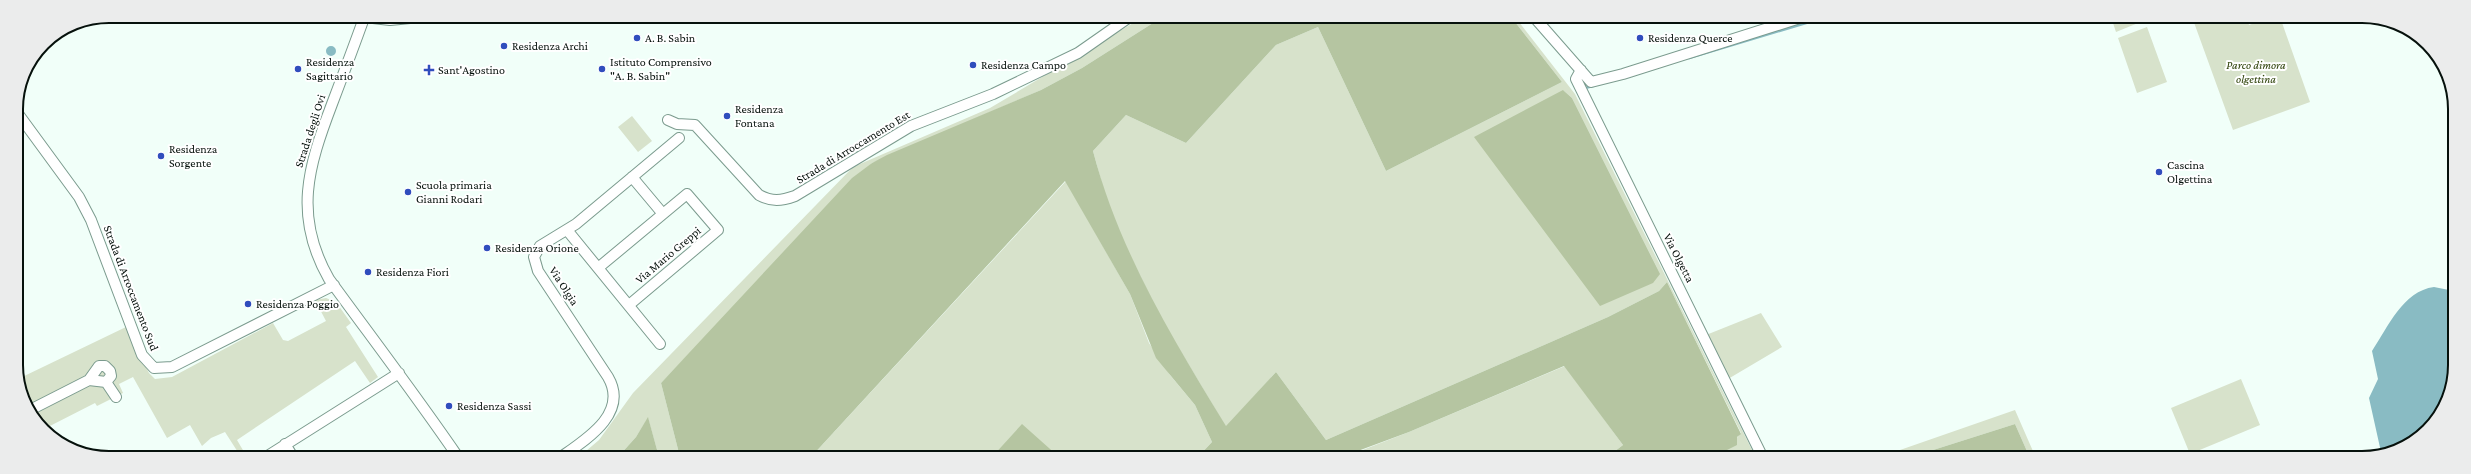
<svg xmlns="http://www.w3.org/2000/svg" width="2471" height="474" viewBox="0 0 2471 474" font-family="'Crimson Pro',serif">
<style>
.green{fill:#d7e2cb;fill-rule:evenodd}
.forest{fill:#b5c5a1}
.water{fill:#89bbc3}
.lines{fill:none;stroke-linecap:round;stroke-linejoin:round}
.stream{stroke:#89bbc3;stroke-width:2.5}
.minor-casing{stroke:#7b9b8e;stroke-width:12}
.minor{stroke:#fff;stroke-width:10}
.poi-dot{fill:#304dbd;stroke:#fff;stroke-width:1.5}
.labels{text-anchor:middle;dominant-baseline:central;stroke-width:4;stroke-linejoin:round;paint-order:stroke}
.poi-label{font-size:12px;fill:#06110c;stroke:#fff;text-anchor:start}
.park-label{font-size:12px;font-style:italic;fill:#283c02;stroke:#fff}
.street-label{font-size:12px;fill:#06110c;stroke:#fff}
.rim{fill:none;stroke:#06110c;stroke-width:2}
</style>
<rect width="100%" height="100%" fill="#f1fff9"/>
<path class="green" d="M1145 16H1164L1082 68 1041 90 872 163 661 383 680 457H659L648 418 636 437 618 457H579L599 440 633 393 853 167 990 108Z
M1511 17H1515L1575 94 1756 458H1727L1725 451 1741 433 1667 282 1659 291 1608 317 1326 440 1276 372 1226 427 1163 322 1121 237 1106 198 1093 151 1126 115 1186 143 1276 45 1318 27 1386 171 1562 82ZM1563 90 1572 98 1660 274Z
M2111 17H2153L2116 32Z
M2192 17H2246L2249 25 2272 17H2280L2310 102 2233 130Z
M2147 27 2167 82 2137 93 2118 38Z
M632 116 652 141 638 152 618 127Z
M1066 181 1130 294 1149 343 1170 375 1195 405 1212 442 1198 457H811Z
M326 298 336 302 351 323 346 327 378 377 370 383 355 361 237 440 247 457H241L225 432 211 438 202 446 190 425 167 438 133 377 119 384 123 393 97 406 95 403 44 429 18 384V379L126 327 149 373 155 379 172 377 273 323 283 340 288 341 326 321 315 300Z
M1761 313 1782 347 1728 379 1706 335Z
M1565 366 1623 445 1606 458 1339 457 1360 451 1409 432Z
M2241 379 2260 425 2190 454 2171 408Z
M2015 410 2036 458H2030L2015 424 1908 458H1877Z"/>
<path class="forest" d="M1164 16 1511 17 1562 82 1386 171 1318 27 1276 45 1186 143 1126 115 1093 151C1119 251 1173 339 1226 426L1276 372 1326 440 1608 317 1659 291 1667 282 1741 434 1737 437V445L1725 451 1727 458H1606L1623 445 1564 366 1409 432 1339 458 1198 457 1212 442 1195 405 1156 358 1130 294 1065 181 811 457H680L661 383 852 178 872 163 887 155 1041 90 1082 68Z
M1563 90 1572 98 1660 274 1653 283 1600 306 1474 137Z
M648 417 659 457H618L636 437Z
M1022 424 1059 457H992Z
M2015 424 2030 458H1908Z"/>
<path class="water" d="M326 51a5 5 0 1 1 10 0a5 5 0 1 1-10 0Z
M2434 287 2454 291V378L2445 407 2424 435 2381 452 2369 398 2378 379 2372 351C2388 327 2403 291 2434 287Z"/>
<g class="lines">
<path class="stream" d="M1689 58 1826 17
M1585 88 1593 86"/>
<defs>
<path id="minor" d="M356 16 390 20 430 16
M1534 17 1591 82 1623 74 1803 17
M364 18C354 46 343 75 332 104 308 167 293 216 329 279 372 338 417 397 458 457
M1581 70 1576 79 1763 458
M16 111 79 197 91 220 142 355 154 368 172 367 334 285
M668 120 677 124 695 125 759 195C772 202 781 201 795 196L911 126 993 94 1078 53 1131 16
M632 177 663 214
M567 230 660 344
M598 268 687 194 718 230 629 305
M106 382 116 397
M32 409 89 380 99 366H105L110 371 111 376 106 382 89 380
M285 444 293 457
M266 457 399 373
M561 457C587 439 629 413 608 377L538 271 534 257 540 246 576 224 679 138"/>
</defs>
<use href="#minor" class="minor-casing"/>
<use href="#minor" class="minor"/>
</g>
<g class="poi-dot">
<circle cx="637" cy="38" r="4"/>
<circle cx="1640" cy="38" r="4"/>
<circle cx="504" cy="46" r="4"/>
<circle cx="973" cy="65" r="4"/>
<circle cx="298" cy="69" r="4"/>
<circle cx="602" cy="69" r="4"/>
<path d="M427 64h4v4h4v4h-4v4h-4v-4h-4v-4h4z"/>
<circle cx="727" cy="116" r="4"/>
<circle cx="161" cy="156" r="4"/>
<circle cx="2159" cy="172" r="4"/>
<circle cx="408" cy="192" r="4"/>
<circle cx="487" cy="248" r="4"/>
<circle cx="368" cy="272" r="4"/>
<circle cx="248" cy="304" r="4"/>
<circle cx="449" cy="406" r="4"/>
</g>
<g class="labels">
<g class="poi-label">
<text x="645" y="38">A. B. Sabin</text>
<text x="1648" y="38">Residenza Querce</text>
<text x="512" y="46">Residenza Archi</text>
<text x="306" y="62">Residenza<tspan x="306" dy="14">Sagittario</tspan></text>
<text x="610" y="62">Istituto Comprensivo<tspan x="610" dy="14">"A. B. Sabin"</tspan></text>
<text x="981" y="65">Residenza Campo</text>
<text x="438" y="70">Sant'Agostino</text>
<text x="735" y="109">Residenza<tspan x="735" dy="14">Fontana</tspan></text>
<text x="169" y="149">Residenza<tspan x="169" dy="14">Sorgente</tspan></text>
<text x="2167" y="165">Cascina<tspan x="2167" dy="14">Olgettina</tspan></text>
<text x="416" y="185">Scuola primaria<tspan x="416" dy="14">Gianni Rodari</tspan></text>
<text x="495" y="248">Residenza Orione</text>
<text x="376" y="272">Residenza Fiori</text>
<text x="256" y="304">Residenza Poggio</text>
<text x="457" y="406">Residenza Sassi</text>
</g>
<g class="park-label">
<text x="2256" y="65">Parco dimora<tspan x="2256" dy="14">olgettina</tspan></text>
</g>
<g class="street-label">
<text transform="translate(310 131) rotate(-72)">Strada degli Ovi</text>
<text transform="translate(853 147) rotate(-31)">Strada di Arroccamento Est</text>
<text transform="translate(668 255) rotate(-40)">Via Mario Greppi</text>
<text transform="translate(1679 258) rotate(63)">Via Olgetta</text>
<text transform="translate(564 286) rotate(57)">Via Olgia</text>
<text transform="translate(131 288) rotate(69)">Strada di Arroccamento Sud</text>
</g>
</g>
<path d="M0 0H2471V474H0ZM109 23H2362A86 86 0 0 1 2448 109V365A86 86 0 0 1 2362 451H109A86 86 0 0 1 23 365V109A86 86 0 0 1 109 23Z" fill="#ebecec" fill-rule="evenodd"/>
<path class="rim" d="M109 23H2362A86 86 0 0 1 2448 109V365A86 86 0 0 1 2362 451H109A86 86 0 0 1 23 365V109A86 86 0 0 1 109 23Z"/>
</svg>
